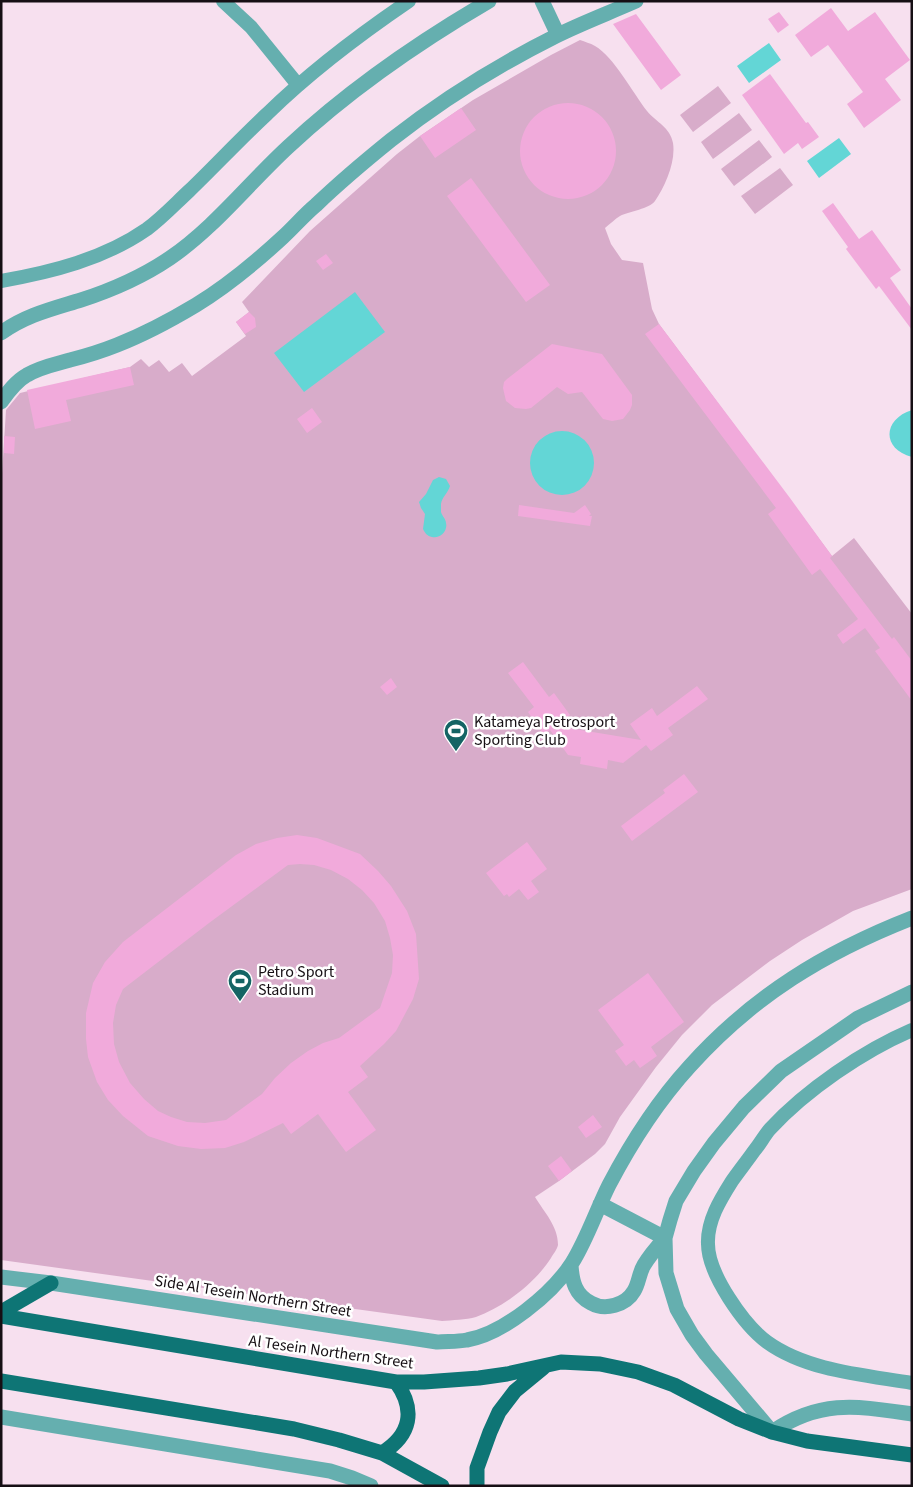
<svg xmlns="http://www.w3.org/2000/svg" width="913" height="1487" viewBox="0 0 913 1487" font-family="'Source Sans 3',sans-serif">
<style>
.green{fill:#d8acca}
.water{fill:#63d6d6}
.building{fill:#f1aadb;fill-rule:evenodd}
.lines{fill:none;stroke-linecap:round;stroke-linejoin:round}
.minor{stroke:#65afaf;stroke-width:14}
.tertiary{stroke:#65afaf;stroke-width:15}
.primary{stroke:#0e7575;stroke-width:15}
.labels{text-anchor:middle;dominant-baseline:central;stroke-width:5;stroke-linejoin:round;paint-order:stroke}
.poi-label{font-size:16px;fill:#160f14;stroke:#fff;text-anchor:start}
.street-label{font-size:16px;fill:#160f14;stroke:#fff}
</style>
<rect width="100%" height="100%" fill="#f7e0ef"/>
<path class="green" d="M580 40C585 42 590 43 595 46 614 57 633 93 647 111 657 123 670 127 673 143 676 162 665 186 655 201 649 209 630 211 620 216 615 219 610 224 605 228L611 244 622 260 643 263 652 309 659 324 832 556 854 538 912 614V889L853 911 802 940 770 961 712 1005 682 1035 656 1067 620 1117 605 1144 595 1154 559 1181 535 1197C544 1212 558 1226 558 1245 557 1250 553 1254 551 1258 535 1283 504 1307 476 1317 466 1320 452 1320 442 1321L1 1260V490L6 410 20 393 130 367 141 359 149 367 159 360 169 372 182 363 192 376 246 336 236 322 249 312 242 302 310 231 397 154 420 136 473 100 551 55Z
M718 86 731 103 693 132 680 115Z
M739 113 752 130 713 159 701 142Z
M759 140 772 157 734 186 721 169Z
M780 168 793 185 755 214 741 196Z"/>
<path class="water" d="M769 43 781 60 749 83 737 66Z
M839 138 851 154 819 178 807 161Z
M355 292 385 332 304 392 274 353Z
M912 410V457C881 449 883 419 912 410Z
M530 463a32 32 0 1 1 64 0a32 32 0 1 1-64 0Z
M439 477 446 479 450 486C448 493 442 497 441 504 441 504 441 512 441 512 442 516 446 519 446 523 448 531 440 539 432 537 427 536 425 533 423 529L425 514 421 508 419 502 426 494 433 480Z"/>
<path class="building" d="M831 8 848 31 875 12 910 60 885 79 901 100 864 128 847 104 863 92 828 45 811 57 795 35Z
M779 12 789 25 778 33 768 19Z
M636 14 681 75 661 90 613 24Z
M770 74 806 123 808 122 819 137 802 149 798 143 784 154 742 95Z
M520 151a48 48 0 1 1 96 0a48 48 0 1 1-96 0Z
M461 108 476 130 435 158 420 136Z
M471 178 550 285 526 302 447 196Z
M833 203 859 239 872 230 901 270 890 278 912 309V330L879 286 876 289 846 249 848 247 822 211Z
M326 254 333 263 323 270 316 261Z
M249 312 255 318 256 327 245 334 236 322Z
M659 324 790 498 832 556 830 558 892 639 894 637 912 661V701L875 651 880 648 865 628 843 644 837 635 858 619 820 569 812 575 768 514 776 508 645 334Z
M552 344 602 354 632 395V405L630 410 623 419 612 421 603 419 582 392 568 394 557 387 531 408 526 409 515 408 506 401 503 388 504 382 507 379Z
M130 367 134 385 66 400 71 421 35 429 27 390Z
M312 408 322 422 307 433 297 419Z
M4 436 15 437 14 454 4 453Z
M519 505 574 513 585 505 591 514 589 516H592L590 526 518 516Z
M523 662 549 697 554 693 570 715 556 726 641 740 630 724 652 708 657 716 697 686 708 699 668 728 673 735 651 751 646 745 623 763 608 760 607 769 580 764 581 757 568 755 550 730 544 735 528 712 534 707 508 673Z
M391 678 397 687 387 695 380 687Z
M684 774 698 792 632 841 621 826 665 793 663 790Z
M297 835 317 838 360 854 378 871 391 886 407 911 416 934 419 979 413 999 396 1031 384 1044 360 1066 368 1077 348 1092 376 1130 346 1152 318 1114 291 1134 283 1123 244 1142 225 1148 201 1149 178 1146 148 1136 123 1116 108 1100 97 1082 88 1057 86 1039V1013L93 983 105 962 123 942 236 855 256 844 277 838ZM300 864 314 865 331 870 348 879 362 890 374 903 385 921 390 938 393 955 392 973 380 1008 339 1038 323 1043 308 1051 291 1063 275 1078 262 1094 226 1120 205 1123 187 1122 171 1117 158 1111 144 1099 130 1083 119 1062 114 1044 113 1023 116 1005 123 989 209 923 288 865Z
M527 842 547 869 531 881 539 892 528 900 519 889 509 897 507 894 504 896 486 873Z
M648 973 684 1022 651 1047 657 1056 640 1068 634 1060 626 1066 615 1051 624 1045 598 1010Z
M593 1115 602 1127 586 1138 578 1127Z
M561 1156 572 1171 559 1181 548 1166Z"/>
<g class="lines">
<path class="minor" d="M223 1 251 27 298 85
M1 281C52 272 104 259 147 229 162 218 175 204 189 191 215 166 240 139 267 114 311 71 359 35 409 1
M912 1030C863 1051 806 1090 770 1129 764 1136 760 1144 754 1151 747 1161 739 1171 732 1181 720 1200 707 1221 708 1244 708 1274 744 1325 767 1342 807 1371 865 1375 912 1383"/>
<path class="tertiary" d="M542 1 558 35
M1 333C26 315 52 309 81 300 112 290 142 277 170 258 214 228 248 184 288 147 349 90 417 43 489 1
M1 402C8 392 16 381 27 375 40 367 56 364 70 360 86 356 102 351 117 345 145 334 171 320 196 305 227 286 256 262 283 237 294 227 304 215 316 205 340 182 365 161 391 140 442 100 498 65 556 36 582 23 609 13 636 1
M912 992 858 1018 781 1071 744 1107 714 1143 694 1171 676 1201 670 1220 665 1238 666 1273 677 1309 692 1335 706 1354 772 1432C821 1399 857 1406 912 1414
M571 1265C572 1281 575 1295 591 1303 605 1311 626 1305 634 1291 639 1283 639 1273 644 1265 650 1255 657 1247 665 1238L600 1204
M1 1277 51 1283 437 1342C446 1341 457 1342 467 1340 503 1334 552 1294 572 1263 587 1239 596 1211 609 1185 631 1143 658 1101 690 1066 753 996 825 952 912 918
M1 1417 330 1471 352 1478 371 1486"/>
<path class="primary" d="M1 1312 51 1283
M1 1316 396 1382H424L479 1378 507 1374 561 1362 600 1364 638 1372 674 1385 739 1419 772 1432 807 1441 912 1455
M1 1381 294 1429 339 1440 382 1453 442 1486
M382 1453C411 1435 416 1410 396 1382
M477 1486V1468L490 1432 499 1412 515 1391 543 1368"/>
</g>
<defs>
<symbol id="stadium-pin" viewBox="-11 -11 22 30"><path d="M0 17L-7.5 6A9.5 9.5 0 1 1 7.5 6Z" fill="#146464" stroke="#fff"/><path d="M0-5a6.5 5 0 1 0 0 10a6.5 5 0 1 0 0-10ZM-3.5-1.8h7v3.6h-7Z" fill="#fff"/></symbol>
</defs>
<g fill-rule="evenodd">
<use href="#stadium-pin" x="442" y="717" width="28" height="38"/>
<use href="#stadium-pin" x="226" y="967" width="28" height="38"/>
</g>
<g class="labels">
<g class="poi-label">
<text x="474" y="722">Katameya Petrosport<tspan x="474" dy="18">Sporting Club</tspan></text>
<text x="258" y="972">Petro Sport<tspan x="258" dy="18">Stadium</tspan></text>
</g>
<g class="street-label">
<text transform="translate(253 1296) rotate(9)">Side Al Tesein Northern Street</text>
<text transform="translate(331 1352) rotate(8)">Al Tesein Northern Street</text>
</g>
</g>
<rect width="913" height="1487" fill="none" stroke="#160f14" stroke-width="5"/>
</svg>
